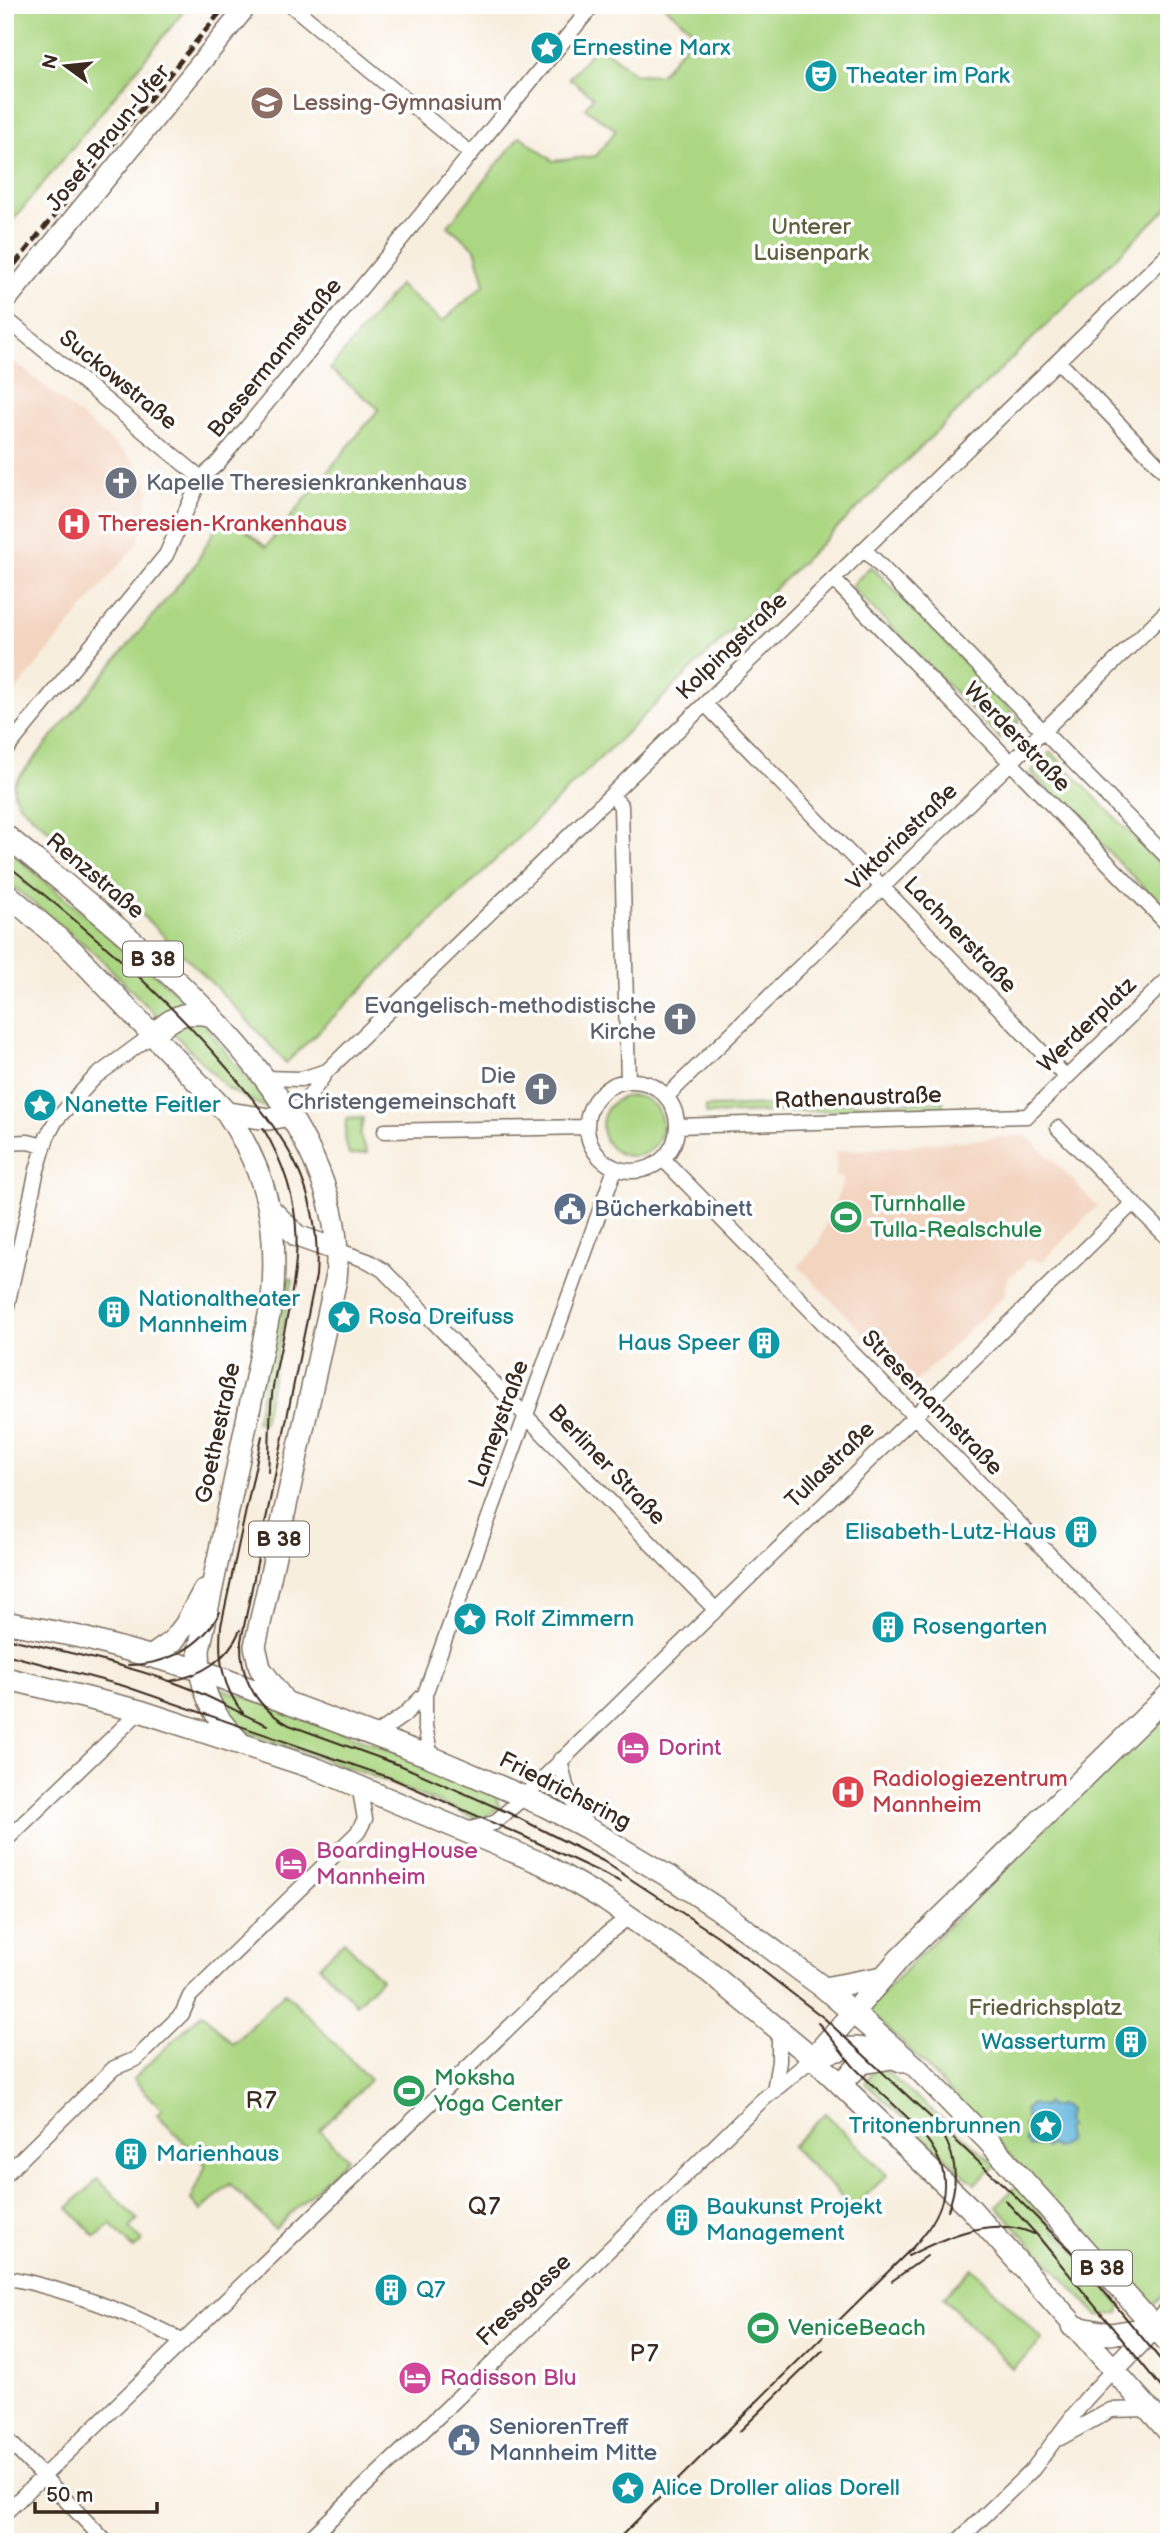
<svg xmlns="http://www.w3.org/2000/svg" width="1174" height="2547" viewBox="0 0 1174 2547" font-family="'Balsamiq Sans',sans-serif">
<style>
.built{fill:#f3d4bf}
.green{fill:#acd782;stroke:#748050;stroke-width:2}
.water{fill:#62b5de;stroke:#4e707e;stroke-width:2}
.lines{fill:none;stroke-linecap:round;stroke-linejoin:round}
.street-casing{stroke:#7d6f61;stroke-width:17}
.secondary-casing{stroke:#7d6f61;stroke-width:22}
.primary-casing{stroke:#7d6f61;stroke-width:24}
.street{stroke:#fff;stroke-width:14}
.secondary{stroke:#fff;stroke-width:19}
.primary{stroke:#fff;stroke-width:21}
.tram{stroke:#3b2a1e;stroke-width:2}
.rail{stroke:#3b2a1e;stroke-width:5;stroke-dasharray:10 5;stroke-linecap:butt}
.labels{text-anchor:middle;dominant-baseline:central;stroke-width:7;stroke-linejoin:round;paint-order:stroke}
.shield{fill:#fff;stroke:#766a62;stroke-width:2}
.shield-label{font-size:21px;font-weight:bold;fill:#3b2a1e}
.culture-label{font-size:23px;fill:#0d838f;stroke:#fff;text-anchor:start}
.education-label{font-size:23px;fill:#785e54;stroke:#fff;text-anchor:start}
.street-label{font-size:23px;fill:#3b2a1e;stroke:#fff}
.park-label{font-size:23px;fill:#5d5e3c;stroke:#fff}
.worship-label{font-size:23px;fill:#5b616d;stroke:#fff;text-anchor:end}
.health-label{font-size:23px;fill:#be3a42;stroke:#fff;text-anchor:start}
.leisure-label{font-size:23px;fill:#27864d;stroke:#fff;text-anchor:start}
.service-label{font-size:23px;fill:#4e5e75;stroke:#fff;text-anchor:start}
.hotel-label{font-size:23px;fill:#b23c85;stroke:#fff;text-anchor:start}
.neighbourhood-label{font-size:24px;letter-spacing:2px;fill:#3b2a1e;stroke:#fff}
</style>
<rect width="100%" height="100%" fill="#fff"/>
<filter id="ink" filterUnits="userSpaceOnUse"><feTurbulence type="fractalNoise" baseFrequency=".0143" numOctaves="2"/><feDisplacementMap in="SourceGraphic" scale="14" xChannelSelector="R" yChannelSelector="G"/><feConvolveMatrix kernelMatrix="1 2 1 2 8 2 1 2 1" color-interpolation-filters="sRGB"/></filter>
<filter id="wash" filterUnits="userSpaceOnUse"><feTurbulence type="fractalNoise" baseFrequency=".00686" numOctaves="4" result="noise"/><feDisplacementMap in="SourceGraphic" scale="28" xChannelSelector="R" yChannelSelector="G"/><feGaussianBlur stdDeviation="1.57" result="paint"/><feColorMatrix in="noise" values="0 0 0 0 0 0 0 0 0 0 0 0 0 0 0 0 0 1.4 0 .05"/><feComposite in="paint" operator="in"/></filter>
<g filter="url(#wash)">
<rect width="100%" height="100%" fill="#f8eede"/>
<path class="built" d="M5 354 134 460 149 490 139 541 5 704Z
M1025 1135 1052 1159 1097 1206 1042 1262 1030 1259 1023 1262 1024 1266 1016 1272V1275L1012 1274 1008 1279 1004 1296 913 1384 798 1266 818 1244 844 1180 841 1176 836 1178V1152Z"/>
<path class="green" d="M5 5H189L5 230Z
M663 5H1169V206L286 1063C205 970 112 886 19 804L14 794V783L195 565 224 513 266 547 379 409 330 369 399 285 442 322 485 284 475 248 448 226 520 136 553 161 596 156 616 130 585 108 593 97 569 78 598 44 635 74 660 75 695 32Z
M871 566 1020 720 1000 739 851 586Z
M1051 752 1169 873V914L1031 772Z
M5 847 185 1000 272 1111 228 1089 97 955 5 880Z
M602 1126a30 30 0 1 1 60 0a30 30 0 1 1-60 0Z
M943 1101V1107L706 1114V1107Z
M363 1118 360 1136 367 1153 349 1155 345 1139 346 1119Z
M283 1277 293 1279 263 1423 256 1422Z
M212 1685 414 1758 496 1795 499 1807 481 1820 367 1774 247 1732 226 1713Z
M1169 1707V2290L1153 2306 913 2053 867 2009 1023 1849Z
M344 1941 381 1979 356 2004 319 1966Z
M285 1992 370 2080 320 2130 347 2158 275 2229 230 2184 201 2211 191 2200 206 2165 157 2114 162 2109 133 2079 202 2013 233 2044Z
M883 2069 997 2165 975 2184 865 2083 873 2071Z
M825 2113 887 2175 853 2208 792 2147Z
M98 2179 138 2220 130 2228 142 2241 134 2249 111 2224 96 2237 68 2208Z
M1017 2186 1121 2305 1119 2313 1099 2317 996 2206Z
M972 2268 1043 2340 1013 2369 943 2297Z"/>
<path class="water" d="M1047 2103 1050 2107 1062 2105 1068 2110 1066 2122 1069 2126 1065 2130 1068 2141 1057 2148 1050 2145 1046 2148 1043 2145 1030 2147 1025 2141 1027 2129 1024 2126 1027 2122 1025 2110 1031 2104 1043 2107Z"/>
</g>
<g filter="url(#ink)">
<g class="lines">
<defs>
<path id="street" d="M291 5 471 154
M5 318 201 478
M1058 361 1169 476
M864 549 1169 859
M833 579 1169 926
M705 704 1066 1077
M5 751 166 555 201 478 217 464 593 5
M612 795 621 806 628 1081
M263 1078 301 1079 327 1071
M587 1126a45 45 0 1 1 90 0a45 45 0 1 1-90 0Z
M666 1097 1169 609
M289 1115 306 1101 327 1071 1169 253
M677 1126 1027 1116 1169 978
M1058 1128 1169 1239
M385 1131 586 1127
M5 1143 28 1142 44 1146
M663 1159 1169 1677
M337 1250 368 1261 383 1270 715 1609
M5 1315 37 1170 47 1137 56 1120 95 1077 152 1035
M374 1736 404 1715 425 1694
M431 1757 425 1726V1694L615 1169
M560 1760 566 1786 586 1827
M466 1830 494 1823 524 1797 1133 1203
M5 1841 140 1711
M774 2091 779 2061V2028
M5 2175 114 2068 136 2059 182 2014 190 1996 358 1832 365 1819 359 1785
M5 2277C61 2288 134 2313 183 2342
M5 2437 106 2542
M1060 2438 1111 2410 1148 2409
M5 2513 603 1937 630 1916
M306 2542 447 2408 760 2102 813 2058
M957 2542 1033 2469 1085 2400 1112 2371"/>
<path id="secondary" d="M5 302 248 5"/>
<path id="primary" d="M5 835C126 935 354 1102 336 1279L255 1646 260 1668 285 1702
M5 892 73 951 227 1113C268 1176 279 1226 272 1301L199 1650C199 1686 211 1716 238 1740
M152 1035C176 1016 180 1011 211 1015
M227 1113 269 1119 289 1115
M269 1208 297 1236 337 1250
M5 1622 80 1637 200 1670 431 1757 545 1806 587 1828 671 1878 718 1909 824 1988 916 2067 990 2143 1169 2343
M152 1656 173 1641 185 1625 204 1590
M5 1678 140 1711 317 1769 543 1864 605 1900 708 1971 813 2058 970 2208 1169 2432
M824 1988 883 1977
M815 2057C854 2043 863 2046 901 2061
M813 2058 900 1958 1169 1694
M840 2084 862 2063 892 2058
M1072 2326 1110 2334 1154 2327
M1112 2371 1169 2312"/>
</defs>
<use href="#street" class="street-casing"/>
<use href="#secondary" class="secondary-casing"/>
<use href="#primary" class="primary-casing"/>
<use href="#street" class="street"/>
<use href="#secondary" class="secondary"/>
<use href="#primary" class="primary"/>
<path class="tram" d="M5 863C86 928 159 989 227 1068 253 1099 280 1130 297 1167 313 1202 319 1238 316 1276L241 1641C240 1678 256 1707 289 1725L402 1766 507 1812 603 1861 719 1937 824 2018 1012 2193 1073 2254 1169 2370
M263 1128C320 1224 291 1287 273 1387 269 1415 270 1444 268 1472
M5 1638C63 1651 123 1664 178 1684 209 1695 236 1712 267 1725
M5 1654 124 1686 391 1778 523 1836 621 1882
M128 1665C166 1665 202 1647 220 1612
M170 1681C201 1676 228 1659 240 1630
M243 1713C222 1687 218 1658 221 1626L262 1436
M942 2133C957 2158 959 2183 948 2210
M1005 2200 1037 2235 1169 2397
M908 2256C945 2237 993 2215 1034 2234
M892 2281 927 2256
M740 2431 823 2350
M615 2542 913 2247C989 2167 909 2123 856 2069 843 2055 832 2037 818 2023"/>
<path class="rail" d="M5 276 226 5"/>
</g>
</g>
<defs>
<symbol id="sight-disc" viewBox="-11 -11 22 22"><circle r="9.5" fill="#0f9aa8" stroke="#fff"/><path d="M0-6L1.8-2.2L6-1.7L2.9 1.2L3.7 5.4L0 3.3L-3.7 5.4L-2.9 1.2L-6-1.7L-1.8-2.2Z" fill="#fff"/></symbol>
<symbol id="theatre-disc" viewBox="-11 -11 22 22"><circle r="9.5" fill="#0f9aa8" stroke="#fff"/><path d="M-5-5.5Q0-4 5-5.5V0Q5 5 0 6Q-5 5-5 0ZM-3.3-2.5H-1v1.5H-3.3ZM1-2.5H3.3v1.5H1ZM-2.8 1Q0 5.5 2.8 1Z" fill="#fff"/></symbol>
<symbol id="school-disc" viewBox="-11 -11 22 22"><circle r="9.5" fill="#8d6e63" stroke="#fff"/><path d="M0-5L7-2L0 1L-7-2ZM-4 1L0 2.5L4 1V4Q0 6-4 4Z" fill="#fff"/></symbol>
<symbol id="church-disc" viewBox="-11 -11 22 22"><circle r="9.5" fill="#6b7280" stroke="#fff"/><path d="M-1.2-6h2.4v3.5h3.3v2.4h-3.3V6h-2.4V-.1h-3.3v-2.4h3.3Z" fill="#fff"/></symbol>
<symbol id="hospital-disc" viewBox="-11 -11 22 22"><circle r="9.5" fill="#e0444e" stroke="#fff"/><path d="M-5-5h3v3.5h4V-5h3V5h-3V1.5h-4V5h-3Z" fill="#fff"/></symbol>
<symbol id="civic-disc" viewBox="-11 -11 22 22"><circle r="9.5" fill="#5c6f8a" stroke="#fff"/><path d="M-.6-6.5H3V-4.5H.6V-3L4-1V1h2V6H-6V1h2V-1L-.6-3ZM-1.2 2.5V6h2.4V2.5Z" fill="#fff"/></symbol>
<symbol id="stadium-disc" viewBox="-11 -11 22 22"><circle r="9.5" fill="#2e9e5b" stroke="#fff"/><path d="M0-5a6.5 5 0 1 0 0 10a6.5 5 0 1 0 0-10ZM-3.5-1.8h7v3.6h-7Z" fill="#fff"/></symbol>
<symbol id="building-disc" viewBox="-11 -11 22 22"><circle r="9.5" fill="#0f9aa8" stroke="#fff"/><path d="M-4-6H4V6H1V3H-1V6H-4ZM-2.5-4.3h1.7v1.8h-1.7ZM.8-4.3h1.7v1.8H.8ZM-2.5-1h1.7V.8h-1.7ZM.8-1h1.7V.8H.8Z" fill="#fff"/></symbol>
<symbol id="hotel-disc" viewBox="-11 -11 22 22"><circle r="9.5" fill="#d1479c" stroke="#fff"/><path d="M-6-4.5h1.5V1H6V5H4.5V3h-9V5H-6ZM-4 0a1.8 1.8 0 1 1 3.6 0ZM.5 0V-2.5h3Q6-2.5 6 0Z" fill="#fff"/></symbol>
</defs>
<g fill-rule="evenodd">
<use href="#sight-disc" x="528" y="29" width="38" height="38"/>
<use href="#theatre-disc" x="802" y="57" width="38" height="38"/>
<use href="#school-disc" x="248" y="84" width="38" height="38"/>
<use href="#church-disc" x="102" y="464" width="38" height="38"/>
<use href="#hospital-disc" x="55" y="505" width="38" height="38"/>
<use href="#church-disc" x="661" y="1000" width="38" height="38"/>
<use href="#church-disc" x="522" y="1070" width="38" height="38"/>
<use href="#sight-disc" x="21" y="1086" width="38" height="38"/>
<use href="#civic-disc" x="551" y="1190" width="38" height="38"/>
<use href="#stadium-disc" x="827" y="1198" width="38" height="38"/>
<use href="#building-disc" x="95" y="1293" width="38" height="38"/>
<use href="#sight-disc" x="325" y="1298" width="38" height="38"/>
<use href="#building-disc" x="745" y="1324" width="38" height="38"/>
<use href="#building-disc" x="1062" y="1513" width="38" height="38"/>
<use href="#sight-disc" x="451" y="1600" width="38" height="38"/>
<use href="#building-disc" x="869" y="1608" width="38" height="38"/>
<use href="#hotel-disc" x="614" y="1729" width="38" height="38"/>
<use href="#hospital-disc" x="829" y="1773" width="38" height="38"/>
<use href="#hotel-disc" x="272" y="1845" width="38" height="38"/>
<use href="#building-disc" x="1112" y="2023" width="38" height="38"/>
<use href="#stadium-disc" x="390" y="2072" width="38" height="38"/>
<use href="#sight-disc" x="1027" y="2107" width="38" height="38"/>
<use href="#building-disc" x="112" y="2135" width="38" height="38"/>
<use href="#building-disc" x="663" y="2201" width="38" height="38"/>
<use href="#building-disc" x="372" y="2271" width="38" height="38"/>
<use href="#stadium-disc" x="744" y="2309" width="38" height="38"/>
<use href="#hotel-disc" x="396" y="2359" width="38" height="38"/>
<use href="#civic-disc" x="445" y="2421" width="38" height="38"/>
<use href="#sight-disc" x="609" y="2469" width="38" height="38"/>
</g>
<g class="labels">
<g class="shield">
<rect x="123" y="941.5" width="60" height="35" rx="5"/>
<rect x="249" y="1521.5" width="60" height="35" rx="5"/>
<rect x="1072" y="2250.5" width="60" height="35" rx="5"/>
</g>
<g class="shield-label">
<text x="153" y="959">B 38</text>
<text x="279" y="1539">B 38</text>
<text x="1102" y="2268">B 38</text>
</g>
<g class="culture-label">
<text x="572" y="48">Ernestine Marx</text>
<text x="846" y="76">Theater im Park</text>
<text x="64" y="1105">Nanette Feitler</text>
<text x="138" y="1299">Nationaltheater<tspan x="138" dy="26">Mannheim</tspan></text>
<text x="368" y="1317">Rosa Dreifuss</text>
<text x="740" y="1343" text-anchor="end">Haus Speer</text>
<text x="1056" y="1532" text-anchor="end">Elisabeth-Lutz-Haus</text>
<text x="494" y="1619">Rolf Zimmern</text>
<text x="912" y="1627">Rosengarten</text>
<text x="1106" y="2042" text-anchor="end">Wasserturm</text>
<text x="1021" y="2126" text-anchor="end">Tritonenbrunnen</text>
<text x="156" y="2154">Marienhaus</text>
<text x="706" y="2207">Baukunst Projekt<tspan x="706" dy="26">Management</tspan></text>
<text x="416" y="2290">Q7</text>
<text x="652" y="2488">Alice Droller alias Dorell</text>
</g>
<g class="education-label">
<text x="292" y="103">Lessing-Gymnasium</text>
</g>
<g class="street-label">
<text transform="translate(108 138) rotate(-51)">Josef-Braun-Ufer</text>
<text transform="translate(275 358) rotate(-51)">Bassermannstraße</text>
<text transform="translate(118 380) rotate(39)">Suckowstraße</text>
<text transform="translate(732 646) rotate(-44)">Kolpingstraße</text>
<text transform="translate(1017 737) rotate(46)">Werderstraße</text>
<text transform="translate(902 837) rotate(-44)">Viktoriastraße</text>
<text transform="translate(95 876) rotate(40)">Renzstraße</text>
<text transform="translate(960 935) rotate(46)">Lachnerstraße</text>
<text transform="translate(1087 1025) rotate(-44)">Werderplatz</text>
<text transform="translate(858 1098) rotate(-2)">Rathenaustraße</text>
<text transform="translate(932 1403) rotate(46)">Stresemannstraße</text>
<text transform="translate(499 1424) rotate(-70)">Lameystraße</text>
<text transform="translate(218 1433) rotate(-78)">Goethestraße</text>
<text transform="translate(607 1465) rotate(46)">Berliner Straße</text>
<text transform="translate(830 1465) rotate(-44)">Tullastraße</text>
<text transform="translate(565 1791) rotate(27)">Friedrichsring</text>
<text transform="translate(524 2300) rotate(-44)">Fressgasse</text>
</g>
<g class="park-label">
<text x="811" y="227">Unterer<tspan x="811" dy="26">Luisenpark</tspan></text>
<text x="1045" y="2008">Friedrichsplatz</text>
</g>
<g class="worship-label">
<text x="146" y="483" text-anchor="start">Kapelle Theresienkrankenhaus</text>
<text x="656" y="1006">Evangelisch-methodistische<tspan x="656" dy="26">Kirche</tspan></text>
<text x="516" y="1076">Die<tspan x="516" dy="26">Christengemeinschaft</tspan></text>
</g>
<g class="health-label">
<text x="98" y="524">Theresien-Krankenhaus</text>
<text x="872" y="1779">Radiologiezentrum<tspan x="872" dy="26">Mannheim</tspan></text>
</g>
<g class="leisure-label">
<text x="870" y="1204">Turnhalle<tspan x="870" dy="26">Tulla-Realschule</tspan></text>
<text x="434" y="2078">Moksha<tspan x="434" dy="26">Yoga Center</tspan></text>
<text x="788" y="2328">VeniceBeach</text>
</g>
<g class="service-label">
<text x="594" y="1209">Bücherkabinett</text>
<text x="489" y="2427">SeniorenTreff<tspan x="489" dy="26">Mannheim Mitte</tspan></text>
</g>
<g class="hotel-label">
<text x="658" y="1748">Dorint</text>
<text x="316" y="1851">BoardingHouse<tspan x="316" dy="26">Mannheim</tspan></text>
<text x="440" y="2378">Radisson Blu</text>
</g>
<g class="neighbourhood-label">
<text x="262" y="2100">R7</text>
<text x="485" y="2206">Q7</text>
<text x="645" y="2353">P7</text>
</g>
</g>
<rect width="1174" height="2547" fill="none" stroke="#fff" stroke-width="28"/>
<g transform="translate(66 66) rotate(285)" stroke="#ffffff" stroke-width="5" paint-order="stroke">
<path d="M0-5L12 26L0 18L-12 26Z" fill="#3b2a1e"/>
<text y="-10" font-size="19" font-weight="bold" text-anchor="middle" fill="#3b2a1e">N</text>
</g>
<path d="M35 2502v10h122v-10" fill="none" stroke="#3b2a1e" stroke-width="3.5"/>
<text x="46" y="2502" font-size="21" fill="#3b2a1e" stroke="#ffffff" stroke-width="5" paint-order="stroke">50 m</text>
</svg>
